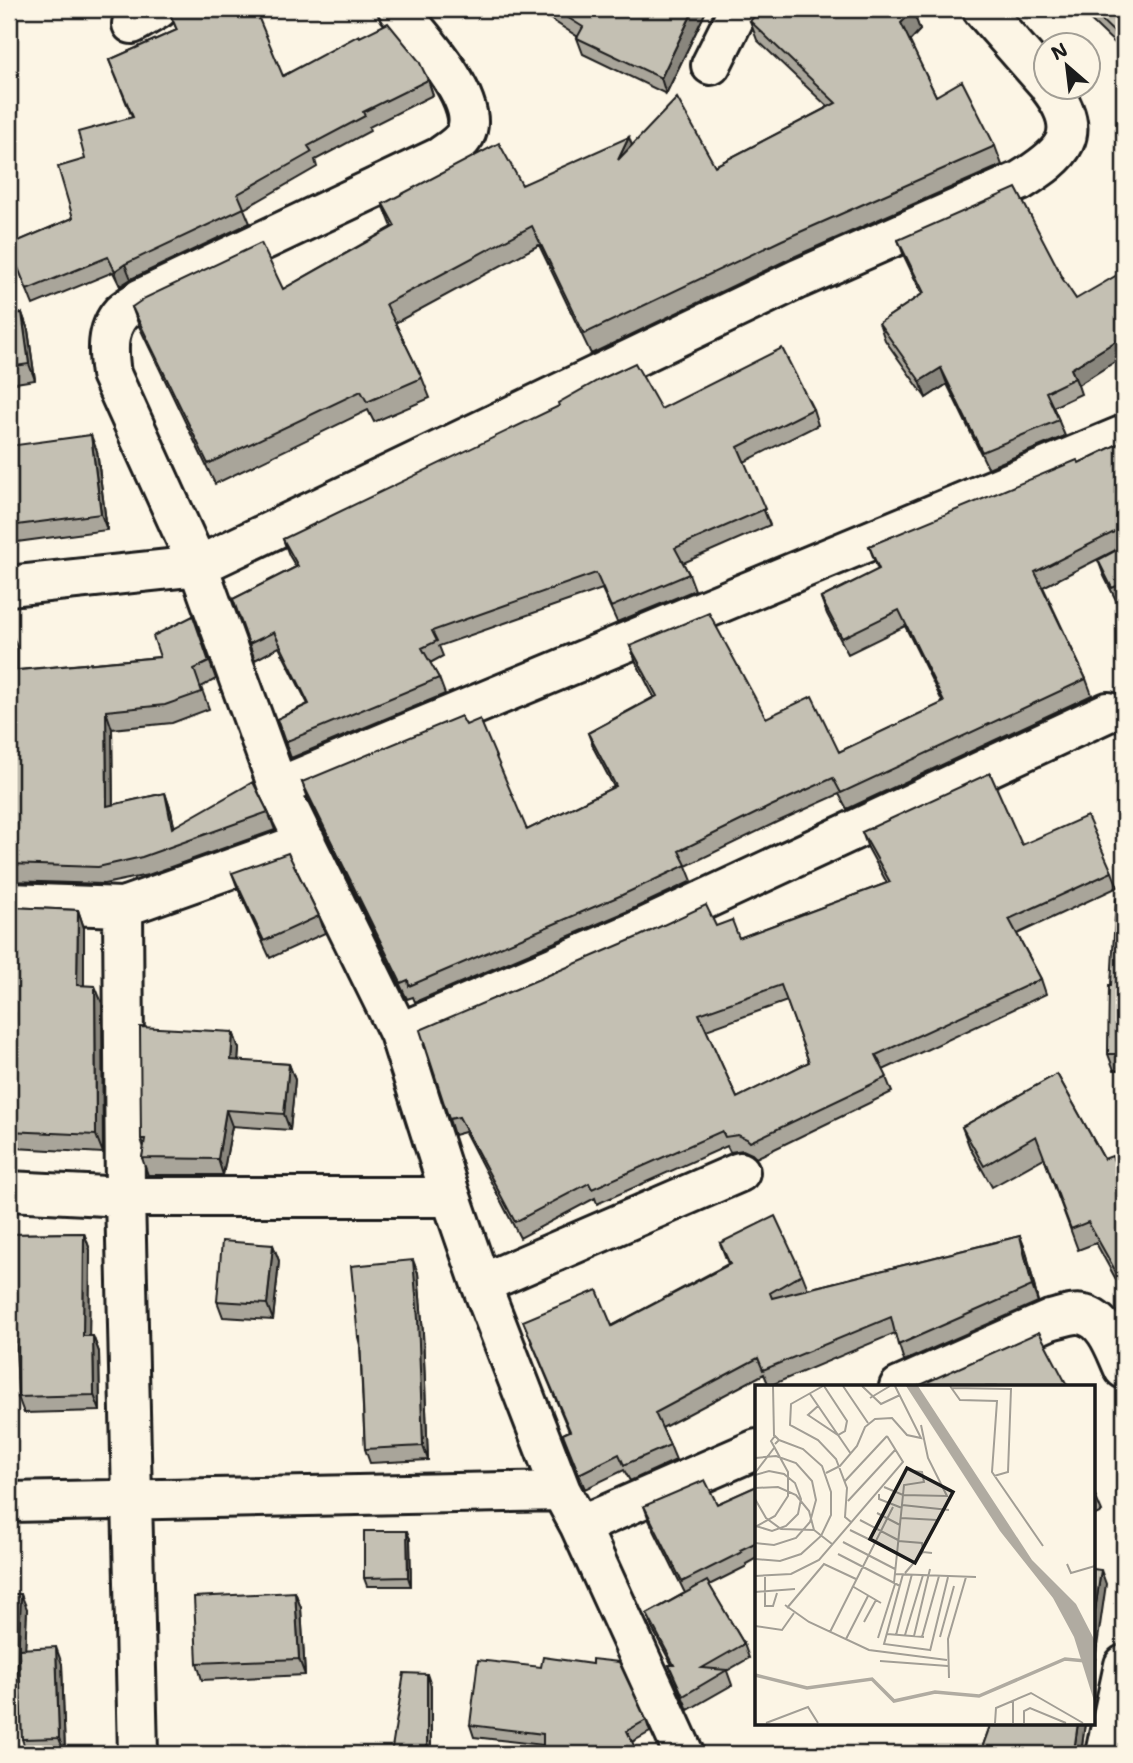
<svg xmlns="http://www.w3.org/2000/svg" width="1133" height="1763" viewBox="0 0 1133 1763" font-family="'Shantell Sans',sans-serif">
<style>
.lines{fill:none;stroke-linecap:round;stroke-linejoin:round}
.street-casing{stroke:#1c1c1c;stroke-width:44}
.street{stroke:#fcf5e5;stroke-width:38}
.wall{fill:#a9a59a;stroke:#1c1c1c;stroke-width:2;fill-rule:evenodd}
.shaded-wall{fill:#89867d;stroke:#1c1c1c;stroke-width:2}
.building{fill:#c4c0b3;stroke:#1c1c1c;stroke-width:2;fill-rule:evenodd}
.inset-river{fill:none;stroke:#b0aba1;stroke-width:3.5}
.inset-road{fill:none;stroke:#a29e95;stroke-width:2}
.view{fill:#1c1c1c;fill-opacity:0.15;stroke:#1c1c1c;stroke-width:3.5}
.inset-edge{fill:none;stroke:#1c1c1c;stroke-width:3.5}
</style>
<rect width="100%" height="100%" fill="#fcf5e5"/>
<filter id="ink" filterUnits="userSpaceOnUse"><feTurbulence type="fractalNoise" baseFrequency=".0143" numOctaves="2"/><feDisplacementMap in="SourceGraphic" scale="14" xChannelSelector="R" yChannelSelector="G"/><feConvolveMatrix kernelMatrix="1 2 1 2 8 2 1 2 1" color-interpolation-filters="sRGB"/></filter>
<g filter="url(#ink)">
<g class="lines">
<defs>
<path id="street" d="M398 9C418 33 483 102 465 135 459 145 449 150 440 157L140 299C134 304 126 308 121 313 106 330 108 353 111 374L198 566 278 787 399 1033 451 1197 481 1284 561 1491 580 1526 684 1754
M982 9 1046 82
M132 24 158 9
M711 65 739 9
M9 586 198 566 798 279 1020 181C1062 155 1086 135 1050 88
M278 787 1124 435
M9 903 123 907 306 842
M123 907 125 1197 138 1754
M399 1033 637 931 1108 712
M9 1191 125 1197H451
M481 1284 740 1172
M899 1387 1050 1320C1060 1318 1074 1312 1084 1315 1107 1321 1115 1350 1124 1369
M9 1502 561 1491
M580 1526 757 1449
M1105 1754 1124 1665"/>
</defs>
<use href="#street" class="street-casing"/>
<use href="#street" class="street"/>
</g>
<path class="wall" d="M168 9 283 76 360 37 428 80 433 95 369 127 370 131 315 160 317 167 244 209 250 223 131 279 120 286 113 272 33 305 9 245 73 218 85 159 132 117 109 60 177 30Z
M535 9H707L666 94 583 54 577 38 578 37Z
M1079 9H1124V52Z
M913 11 920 30 909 41 936 96 995 146 1002 165 789 259 591 354 539 245 395 323 422 378 430 398 374 422 368 410 215 484 139 326 132 307 283 289 392 227 383 204 522 185 632 145 715 166 828 107 757 40 750 21Z
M898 240 1064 282 1076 299 1078 385 1081 394 1053 407 1065 436 988 468 947 384 926 398 885 340 879 323 922 294 904 256Z
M22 313 28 330 35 380 9 384V315Z
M661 409H813L818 425 744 462 770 525 683 563 689 574 695 590 617 622 602 589 439 646 443 656 430 663 439 678 445 694 291 758 277 719 308 704 279 647 255 660 233 599 296 567 289 555 283 539Z
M1124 441V602L1118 604 1104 576 1098 560 1116 550 1043 587 1086 679 1092 695 847 809 839 794 777 822 686 866 692 881 628 911 415 1002 413 997 407 999 308 798 302 782 527 830 614 787 594 749 588 733 654 697 636 662 630 646 766 718 839 752 943 703 905 626 848 654 827 614 821 598 878 570 869 546 1079 463Z
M9 446 97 451 107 530 9 543Z
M193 616 216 679 201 687 209 709 172 723 112 729 113 805 165 793 171 811 174 826 268 812 275 830 148 875 104 884 9 881V629L17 647V670L160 657Z
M862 832 1022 845 1112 872 1118 887 1017 934 1041 979 1046 994 883 1070 892 1092 756 1158 752 1154 743 1150 730 1152 727 1146 597 1204 595 1198 520 1238 465 1132 454 1135 449 1119 716 926 739 938 887 883 868 848ZM787 1001 809 1062 737 1098 706 1030Z
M232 873 319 916 325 933 270 958 238 889Z
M1124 899V1070H1114L1108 1054 1111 985Z
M9 907 78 910 84 928V985L102 1003 103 1153 15 1148 9 1133 14 1030H9Z
M233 1032 239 1049 238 1061 289 1064 295 1080 290 1130 232 1126 223 1175H148L142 1158 144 1148 141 1139Z
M1057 1074 1104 1159 1124 1188V1294L1096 1243 1078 1250 1044 1158 992 1187 970 1148 962 1127Z
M84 1233 90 1250 89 1336H93L99 1352 100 1411 24 1413 18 1397 15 1316H9V1234Z
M1020 1236 1026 1251 1038 1302 904 1361 895 1333 769 1386 764 1374 662 1428 670 1445 676 1460 630 1481 624 1470 585 1489 563 1434 569 1431 523 1321 612 1326 728 1264 720 1243 802 1274 808 1289Z
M273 1245 279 1261 273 1320 223 1317 217 1301Z
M418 1273 423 1333 428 1460 370 1463 365 1449 360 1345 358 1337Z
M757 1486V1558L746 1564 747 1566 709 1585 744 1644 749 1658 727 1671 732 1685 688 1710 669 1665H672L652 1628 647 1614 685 1593 649 1520 644 1506 717 1504Z
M1093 1491 1102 1512 1093 1516Z
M410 1539 411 1586H367L364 1578Z
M295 1592 301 1608 305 1675 202 1680 197 1663Z
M9 1594 27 1609 25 1649 62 1664 65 1754H27L22 1739 20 1698 9 1697Z
M646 1720 650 1732 632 1742 543 1745 474 1737 470 1725Z
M991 1723H1085L1081 1754H980Z"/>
<path class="shaded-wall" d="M694 9H707L666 94 661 78Z
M913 11 920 30 908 43 901 23Z
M629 137 636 157 618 160Z
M125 264 131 279 120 286 115 271Z
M22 313 28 330 35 380 29 364Z
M1124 336V356L1078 385 1071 369Z
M941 368 947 384 926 398 920 381Z
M91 435 97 451 107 530 101 514Z
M10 629 17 647V688L10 671Z
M106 711 112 729 113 824 107 806Z
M165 793 171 811 178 845 172 828Z
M78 910 84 928V1003L77 985Z
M95 986 102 1003 103 1153 96 1135Z
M233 1032 239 1049 237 1077 231 1060Z
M289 1064 295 1080 290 1130 284 1114Z
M226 1110 232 1126 223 1175 218 1159Z
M84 1233 90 1250 89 1353 83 1336Z
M1020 1236 1026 1251 1038 1302 1032 1286Z
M273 1245 279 1261 273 1320 267 1304Z
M413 1260 418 1273 423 1333 428 1460 423 1446Z
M93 1336 99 1352 100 1411 94 1395Z
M407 1531 410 1539 411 1586 408 1577Z
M1101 1570 1106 1584 1093 1674V1624Z
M295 1592 301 1608 305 1675 299 1659Z
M21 1594 27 1609 23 1698 17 1683Z
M56 1647 62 1664 65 1754 59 1738Z
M427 1674 431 1686V1754H427Z
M1078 1723H1085L1081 1754H1075L1074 1751Z"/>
<path class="building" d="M168 9H255L283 76 359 35 360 37 388 23 419 61 428 80 363 112 365 116 308 146 312 152 238 194 244 208 125 264 115 271 108 257 27 290 9 245 73 218 58 167 85 159 78 132 133 117 109 60 177 30Z
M554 9H694L661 78 577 38 583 27Z
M761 9H911L913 11 901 23 936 96 962 81 995 146 782 240 584 334 532 226 386 304 422 378 367 402 361 391 208 464 132 307 145 298 261 243 283 289 395 226 383 204 499 143 522 185 629 137 618 160 677 98 715 166 836 103 750 21Z
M1090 9H1124V42Z
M1016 188 1063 278H1062L1076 299 1124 271V336L1071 369 1075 378 1046 392 1059 420 982 452 941 368 920 381 879 323 924 293 898 240Z
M22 313 29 364 9 367V315Z
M782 348 813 409 738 447 765 509 675 548 689 574 611 607 596 573 432 631 437 641 422 648 439 678 285 742 277 719 309 704 274 632 249 644 233 599 298 566 283 539 559 406 558 403 597 381 635 363 661 409Z
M91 435 101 514 9 526V446Z
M1124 441V537L1120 529 1035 572 1086 679 841 793 833 778 771 806 679 851 686 865 622 895 409 986 408 980 401 983 302 782 461 716 466 725 480 719 527 830 616 786 588 733 657 696 630 646 709 613 766 718 812 696 839 752 944 702 899 610 842 638 821 598 879 569 869 546 1077 460 1079 463Z
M1124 546V583L1112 588 1098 560Z
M193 616 209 662 194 669 202 692 165 705 106 711 107 806 165 793 172 828 253 782 268 812 142 857 98 867 9 864V629H10V671L160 657 153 636Z
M1124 743V758L1119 745Z
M990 773 1022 845 1087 816 1112 872 1009 919 1041 979 876 1055 887 1077 750 1142 747 1139 738 1135 725 1137 722 1131 592 1189 589 1183 515 1222 459 1117 449 1119 420 1030 640 936 706 905 716 926 732 920 739 938 890 882 862 832ZM781 985 809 1062 737 1098 699 1014Z
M288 853 319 916 264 941 232 873Z
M1116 899H1124V1054H1108L1109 985H1111Z
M9 907 78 910 77 985 95 986 96 1135 9 1131 15 1013 9 1012Z
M140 1027 233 1032 231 1060 289 1064 284 1114 226 1110 218 1159 142 1158 145 1139H141Z
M1057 1074 1104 1159 1112 1156 1124 1188V1286L1088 1222 1071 1229 1036 1136 984 1166 962 1127Z
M775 1216 802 1274 770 1293 772 1298 1020 1236 1032 1286 898 1345 891 1317 763 1370 758 1358 655 1413 670 1445 624 1465 619 1454 579 1474 563 1434 570 1431 523 1321 597 1290 612 1326 730 1264 720 1243Z
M84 1233 83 1336H93L94 1395 18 1397 15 1300H9V1234Z
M222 1241 273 1245 267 1304 217 1301Z
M413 1260 418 1319 423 1446 365 1449 360 1337H358L351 1266Z
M1039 1332 1068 1387H916Z
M705 1480 717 1504 757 1486V1542L740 1550 742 1552 682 1582 644 1506Z
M1093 1491 1096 1498 1093 1499Z
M364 1531H407L408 1577 364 1578Z
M1093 1569 1101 1570 1093 1624Z
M707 1581 744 1644 702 1668 727 1670 683 1696 669 1665H674L647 1614Z
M295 1592 299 1659 197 1663 194 1597Z
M9 1594H21L17 1683 9 1682Z
M56 1647 59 1738 22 1739 19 1649Z
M543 1657 592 1664V1659L619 1662 646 1720 627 1731 638 1754H543V1734L470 1725 478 1660 541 1667Z
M404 1673 427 1674V1754H391Z
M991 1723H1078L1074 1751 1065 1750 1064 1754H980Z"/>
</g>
<g transform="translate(755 1385)">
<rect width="340" height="340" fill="#fcf5e5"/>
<path d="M151 1H163L277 175 321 219 339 254V316L319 252 298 213 245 146Z" fill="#b0aba1"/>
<path class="inset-river" d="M0 290 52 303 117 294 139 316 180 307 224 311 310 274 331 276"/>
<path class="inset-road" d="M18 1 19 51M68 1 36 19 35 40 63 55 81 74 92 103 90 132 96 137M88 1 113 38M107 1 126 19 145 10M195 1 205 15 242 16 237 87 288 161M196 3 256 4 253 87 239 91M55 9 96 69M115 13 135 1M63 21 53 30 83 50 90 46 92 36 69 1M0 73 21 71 41 78 57 96 61 115 55 137 41 153 19 160 0 158M0 88 19 63M71 88 85 81 102 61 110 42 120 34 137 33 152 50 166 53 140 1M0 90 14 86 29 89 40 98 46 114 43 129 31 141 17 146 1 141M90 96 132 51M129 102 148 110 192 111 173 73 166 40M0 103 23 102 41 110 54 126 59 145 77 159M124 109V114L147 123M0 114 11 133 26 144 59 145M93 116 141 64M147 120 194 125M122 128 145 140M146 133 182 135M105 135 143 155M0 142 20 131 33 111V87L16 56 20 51 24 55 20 59M95 145 142 168M143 156 167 158 168 167M88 157 140 184M83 169 145 201M0 174 25 176 46 169 66 151 76 130V107L67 81 48 64 24 55M312 179 316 188 340 181M150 188 168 167 177 168M140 189 221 192M148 189 129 259 175 265M0 191 36 189 64 175 148 77 132 51M10 192V221H18L22 208M139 198 149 100 169 97 167 87 157 86M97 201 126 218M0 207 40 204M30 220 54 237 114 265 192 275M32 223 69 179 101 194M109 237 121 215M0 241 27 245 39 228M75 247 138 122M132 249 169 252M141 250 157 189M150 250 168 190M159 251 175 184M167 252 184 191M185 252 199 201M123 253 140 199M91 254 113 211M175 266 193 192M125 276 193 281M194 293 193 254 211 192M11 338 53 322 63 338M240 338 241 323 276 308 328 338M258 338V316M269 338V326L275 323 311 338"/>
<path class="view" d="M152 83 198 107 160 178 115 154Z"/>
<rect width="340" height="340" class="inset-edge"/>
</g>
<rect width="1133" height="1763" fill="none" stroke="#fcf5e5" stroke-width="35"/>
<rect x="18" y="18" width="1098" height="1728" fill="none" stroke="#1c1c1c" stroke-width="2.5" filter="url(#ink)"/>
<g transform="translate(1067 66) rotate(332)"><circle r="33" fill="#fcf5e5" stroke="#a29e95" stroke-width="2"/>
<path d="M0-5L12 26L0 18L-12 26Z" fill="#1c1c1c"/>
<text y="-10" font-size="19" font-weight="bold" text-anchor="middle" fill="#1c1c1c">N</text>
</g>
</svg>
